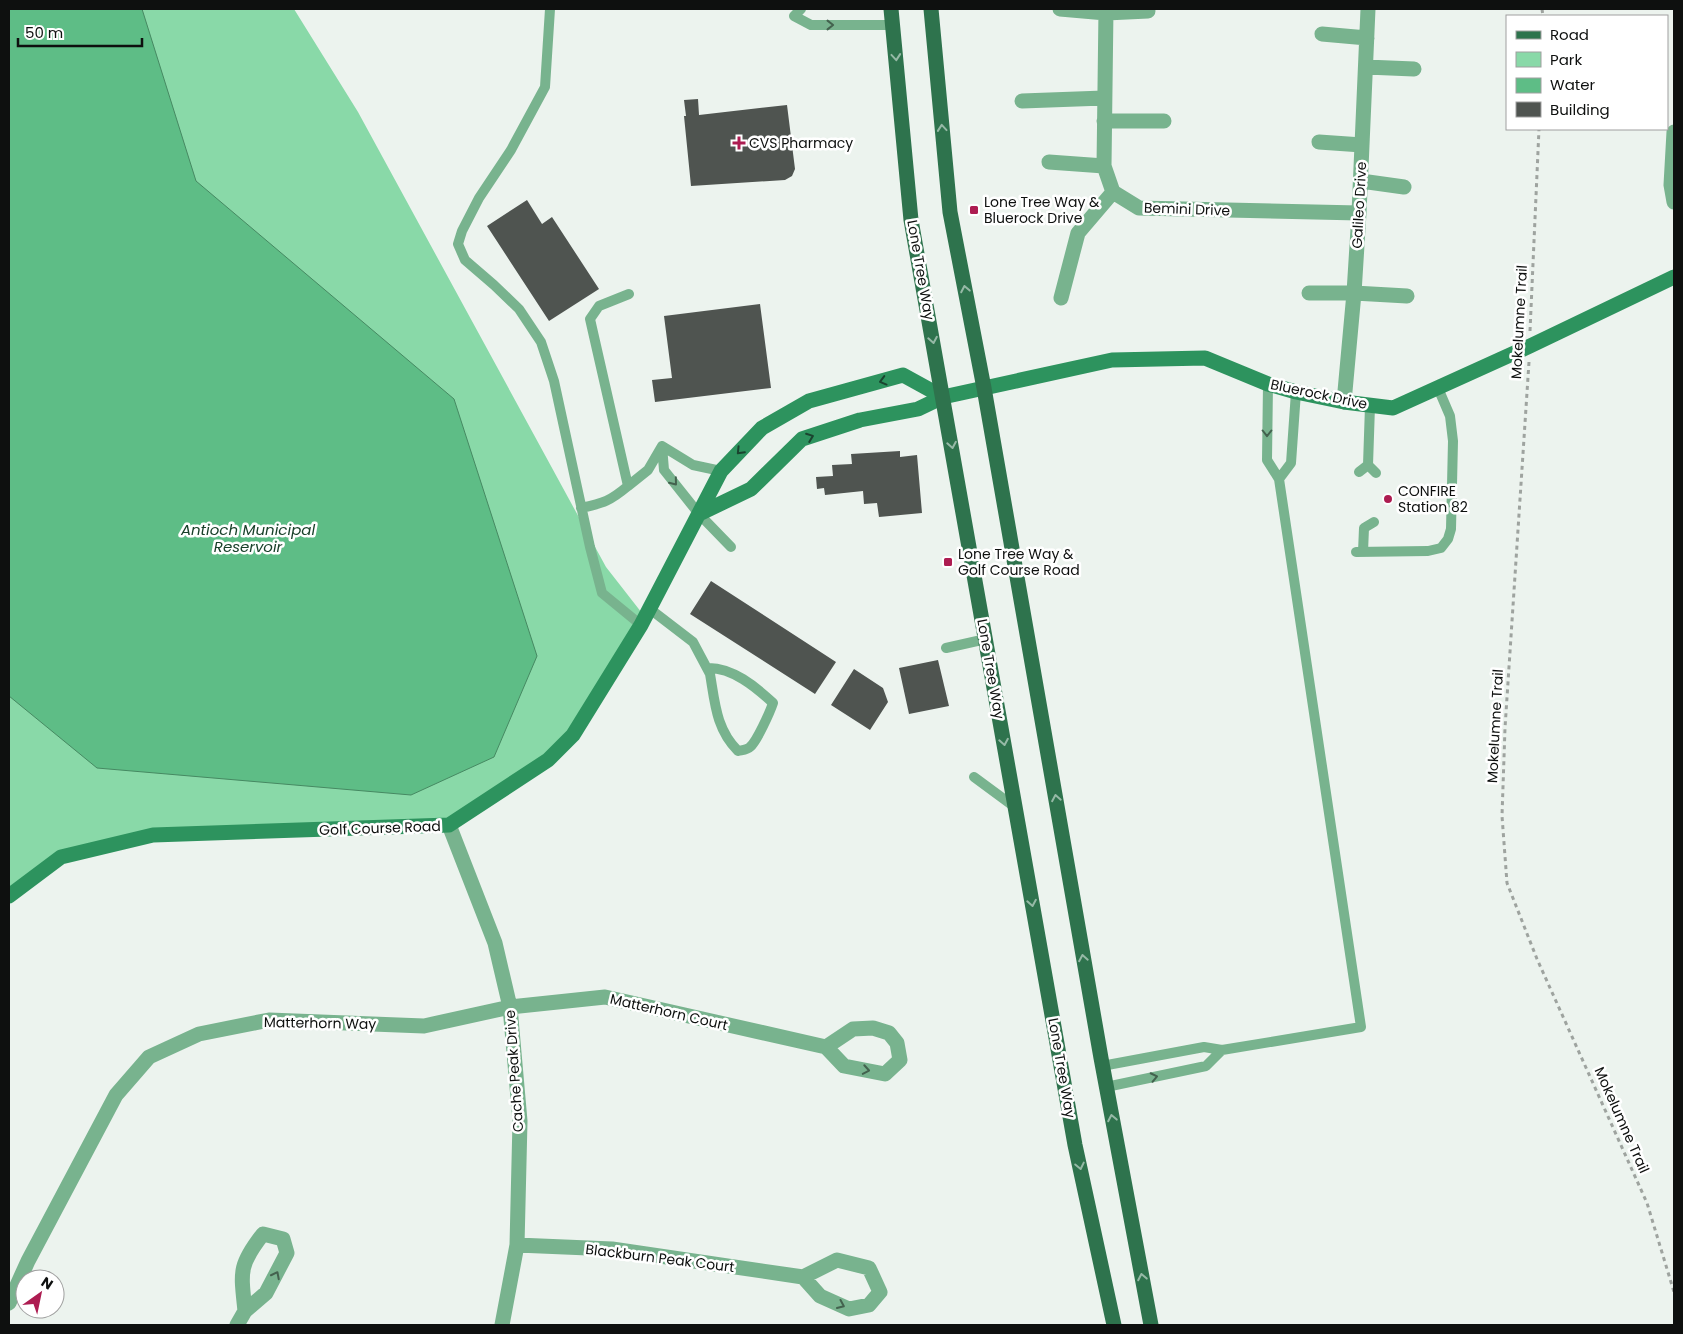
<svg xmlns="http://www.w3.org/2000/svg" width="1683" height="1334" viewBox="0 0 1683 1334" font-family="Poppins,sans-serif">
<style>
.green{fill:#89d9a8}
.water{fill:#5ebd86;stroke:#468962}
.building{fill:#4f5450}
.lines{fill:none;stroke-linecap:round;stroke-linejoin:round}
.path{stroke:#9ea39f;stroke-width:3;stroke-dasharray:4 4;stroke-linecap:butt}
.lane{stroke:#78b38e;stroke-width:10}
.street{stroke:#78b38e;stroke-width:15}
.secondary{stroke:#2d935e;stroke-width:15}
.primary{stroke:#2e734d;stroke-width:15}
.oneway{stroke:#43624e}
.oneway2{stroke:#96b9a6}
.oneway3{stroke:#1a442f}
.poi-dot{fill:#ad1c51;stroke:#fff;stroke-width:2}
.labels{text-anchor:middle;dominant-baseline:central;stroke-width:5;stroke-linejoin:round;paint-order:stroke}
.poi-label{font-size:14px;fill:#0e100f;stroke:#fff;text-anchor:start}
.street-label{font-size:14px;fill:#0e100f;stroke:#fff}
.water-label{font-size:15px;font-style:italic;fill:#184029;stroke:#fff}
</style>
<rect width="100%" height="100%" fill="#ecf3ee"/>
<path class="green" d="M9 9H294L358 112 606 567 645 617 573 735 449 825 153 835 61 857 9 896Z"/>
<path class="water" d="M9 9H142L196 181 454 399 537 656 494 757 411 795 97 768 9 696Z"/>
<path class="building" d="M698 99 699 115 787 105 795 169 792 176 785 180 691 186 684 116H686L684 100Z
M527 200 542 224 552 217 599 289 549 321 487 226Z
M760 304 771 388 655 402 652 380 672 378 664 316Z
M900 451V457L917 455 922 513 879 517 877 503 864 504 863 491 825 495 824 488 817 489 816 477 833 476 832 465 852 464 851 454Z
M711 581 836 662 815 694 690 614Z
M938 660 949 706 909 714 899 668Z
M854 669 883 688 888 702 870 730 831 705Z"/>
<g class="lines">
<path class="path" d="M1542 9 1543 16
M1530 331 1539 129
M1529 362 1505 728 1502 816 1507 883 1537 959 1647 1203 1674 1292"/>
<path class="lane" d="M550 9 545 87 511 150 479 198 462 231 458 244 465 260 494 285 519 309 541 342 554 381 590 547 602 593 641 625
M801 9 794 16 811 25H893
M629 294 599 306 590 319 628 486 648 470 662 446
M1370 406 1368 465 1376 473
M662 446 664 470 699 514 731 547
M662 446 693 465 721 471
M1359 472 1368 465
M1279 479 1291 463 1296 392
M581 508C604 503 610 501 628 486
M1356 552 1428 551 1441 548 1448 539 1451 529 1453 441 1450 416 1438 388
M1363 552 1364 528 1374 522
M650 609 693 642 710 674C715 703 716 729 738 751 742 750 747 750 750 747 757 741 770 712 773 703 756 687 732 667 707 668
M946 648 986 639
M974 777 1016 808
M1102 1066 1204 1047 1222 1050 1361 1027 1279 479 1267 460 1268 384
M1106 1087 1206 1066 1222 1050"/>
<path class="street" d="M1060 9 1106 13 1148 11
M1106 9 1104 166 1113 192 1139 208 1359 213
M1322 34 1367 38
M1366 67 1414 69
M1022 101 1104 98
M1104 121H1164
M1674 132 1671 185 1674 202
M1319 142 1362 145
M1049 162 1104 166
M1361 181 1404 187
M1309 293H1354L1407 296
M1061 298 1078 233 1113 192
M1344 402 1354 293 1359 213 1368 9
M449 825 495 943 510 1007 520 1121 517 1245 502 1325
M517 1245 612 1249 803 1277 837 1260 869 1268 880 1292 869 1305 849 1309 820 1296 803 1277
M9 1303 28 1261 116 1095 149 1057 199 1034 269 1020 424 1026 510 1007 605 997 826 1047 844 1066 885 1074 900 1060 897 1043 889 1033 873 1028 853 1029 826 1047
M237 1325 245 1311 266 1293 287 1253 283 1239 263 1234C238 1266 241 1272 245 1311"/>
<path class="secondary" d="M699 514 751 489 802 439 860 420 918 409 943 397 1112 360 1205 358 1268 384 1296 392 1344 402 1393 408 1530 346 1674 277
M9 896 61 857 153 835 449 825 548 760 573 735 641 625 721 471 762 428 809 401 903 375 943 397"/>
<path class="primary" d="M891 9 911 220 1075 1145 1114 1325
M931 9 950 212 984 388 1101 1058 1151 1325"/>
</g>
<defs><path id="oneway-chevron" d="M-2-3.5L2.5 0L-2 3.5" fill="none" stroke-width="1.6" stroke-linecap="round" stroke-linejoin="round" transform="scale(1.25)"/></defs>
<g class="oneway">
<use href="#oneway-chevron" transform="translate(830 25)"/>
<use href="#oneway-chevron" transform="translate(1267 433) rotate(90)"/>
<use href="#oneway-chevron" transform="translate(674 482) rotate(51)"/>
<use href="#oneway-chevron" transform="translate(866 1070) rotate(10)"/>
<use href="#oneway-chevron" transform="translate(1154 1077) rotate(-12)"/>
<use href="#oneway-chevron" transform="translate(276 1275) rotate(-63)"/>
<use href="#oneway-chevron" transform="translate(841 1305) rotate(24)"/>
</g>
<g class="oneway2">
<use href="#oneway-chevron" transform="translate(896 57) rotate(85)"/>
<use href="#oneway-chevron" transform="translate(942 128) rotate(-95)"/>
<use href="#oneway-chevron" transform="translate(965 289) rotate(-101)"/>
<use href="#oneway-chevron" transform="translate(933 340) rotate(80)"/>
<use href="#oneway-chevron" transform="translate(952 445) rotate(80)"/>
<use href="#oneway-chevron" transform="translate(1004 742) rotate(80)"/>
<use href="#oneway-chevron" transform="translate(1056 798) rotate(-100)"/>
<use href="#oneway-chevron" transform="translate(1032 903) rotate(80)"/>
<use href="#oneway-chevron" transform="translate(1083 958) rotate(-100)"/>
<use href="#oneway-chevron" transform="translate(1112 1118) rotate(-101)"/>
<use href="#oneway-chevron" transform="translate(1080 1166) rotate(78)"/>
<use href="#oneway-chevron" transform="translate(1142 1277) rotate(-101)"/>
</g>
<g class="oneway3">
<use href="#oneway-chevron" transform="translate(883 381) rotate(165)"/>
<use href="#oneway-chevron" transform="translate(810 437) rotate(-21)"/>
<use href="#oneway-chevron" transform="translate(740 451) rotate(134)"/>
</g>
<g class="poi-dot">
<path d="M736.5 135.5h5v5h5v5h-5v5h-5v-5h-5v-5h5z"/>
<rect x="969" y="205" width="10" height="10" rx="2.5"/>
<circle cx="1388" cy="499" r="5"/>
<rect x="943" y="557" width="10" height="10" rx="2.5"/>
</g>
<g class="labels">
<g class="poi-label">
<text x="749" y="143">CVS Pharmacy</text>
<text x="984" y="202">Lone Tree Way &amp;<tspan x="984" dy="16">Bluerock Drive</tspan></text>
<text x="1398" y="491">CONFIRE<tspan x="1398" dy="16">Station 82</tspan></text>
<text x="958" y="554">Lone Tree Way &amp;<tspan x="958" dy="16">Golf Course Road</tspan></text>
</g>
<g class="street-label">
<text transform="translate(1359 205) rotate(-87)">Galileo Drive</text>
<text transform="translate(1187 209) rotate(2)">Bemini Drive</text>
<text transform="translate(921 270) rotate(80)">Lone Tree Way</text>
<text transform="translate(1519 322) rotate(-87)">Mokelumne Trail</text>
<text transform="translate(1319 394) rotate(12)">Bluerock Drive</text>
<text transform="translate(991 669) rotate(80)">Lone Tree Way</text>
<text transform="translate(1495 726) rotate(-87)">Mokelumne Trail</text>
<text transform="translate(380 828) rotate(-2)">Golf Course Road</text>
<text transform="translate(669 1012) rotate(13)">Matterhorn Court</text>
<text transform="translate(320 1023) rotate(1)">Matterhorn Way</text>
<text transform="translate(1062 1068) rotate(80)">Lone Tree Way</text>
<text transform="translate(514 1071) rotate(-94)">Cache Peak Drive</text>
<text transform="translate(1622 1120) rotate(66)">Mokelumne Trail</text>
<text transform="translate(660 1258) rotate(7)">Blackburn Peak Court</text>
</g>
<g class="water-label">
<text x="248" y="529">Antioch Municipal<tspan x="248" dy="17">Reservoir</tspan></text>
</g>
</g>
<rect width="1683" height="1334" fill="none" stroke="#0e100f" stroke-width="20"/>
<rect x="1506" y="15" width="162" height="115" fill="#ffffff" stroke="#9f9f9f"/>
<rect x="1516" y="31" width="25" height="8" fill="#2e734d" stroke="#9f9f9f"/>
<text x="1550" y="40" font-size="15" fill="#0e100f">Road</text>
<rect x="1516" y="52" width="25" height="15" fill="#89d9a8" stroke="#9f9f9f"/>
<text x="1550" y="65" font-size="15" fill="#0e100f">Park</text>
<rect x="1516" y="78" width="25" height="15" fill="#5ebd86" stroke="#9f9f9f"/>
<text x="1550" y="90" font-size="15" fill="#0e100f">Water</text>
<rect x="1516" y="102" width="25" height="15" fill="#4f5450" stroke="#9f9f9f"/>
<text x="1550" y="115" font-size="15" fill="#0e100f">Building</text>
<g transform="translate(40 1294) rotate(33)"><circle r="24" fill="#ffffff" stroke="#9f9f9f"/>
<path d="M0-4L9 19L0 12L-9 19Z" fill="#ad1c51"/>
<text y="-8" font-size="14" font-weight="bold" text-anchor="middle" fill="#0e100f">N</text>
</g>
<path d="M18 38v8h124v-8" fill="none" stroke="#0e100f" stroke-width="2.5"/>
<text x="25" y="38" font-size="15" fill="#0e100f" stroke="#ffffff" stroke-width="4" paint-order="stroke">50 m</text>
</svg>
